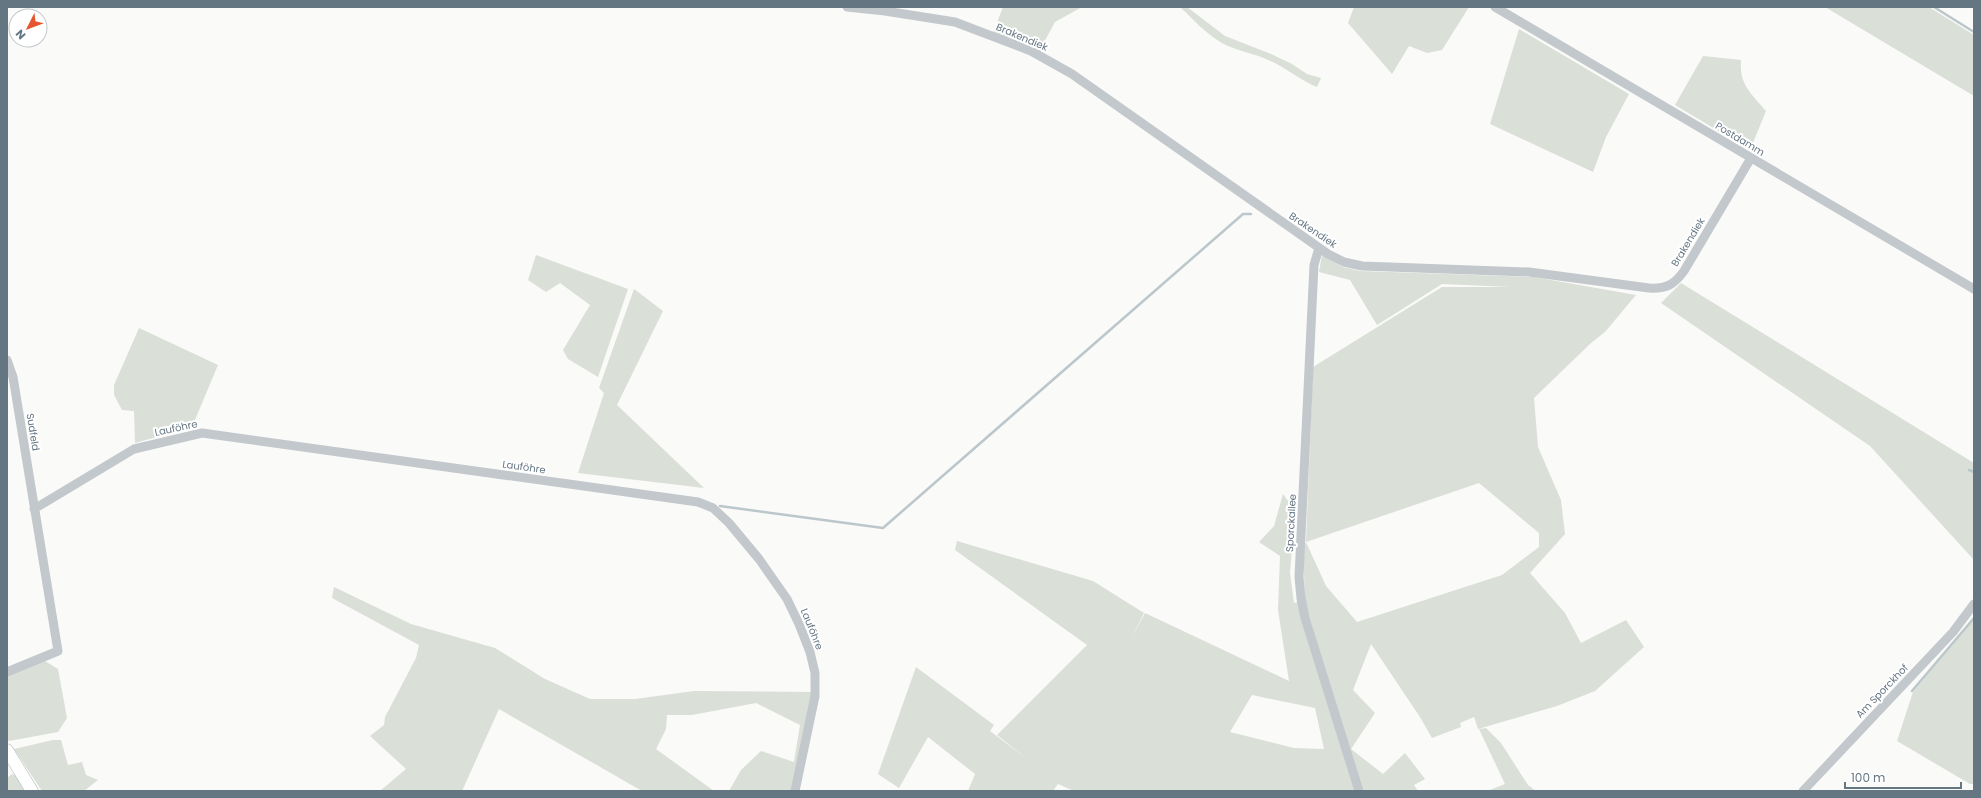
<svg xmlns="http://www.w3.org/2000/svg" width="1981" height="798" viewBox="0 0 1981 798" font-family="Poppins,sans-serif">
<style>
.green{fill:#dadfd7;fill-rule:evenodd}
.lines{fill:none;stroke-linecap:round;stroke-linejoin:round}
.stream{stroke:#bbc7cb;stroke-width:2.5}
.secondary-casing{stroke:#b3babf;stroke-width:13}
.street{stroke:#c3c8cc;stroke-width:9}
.secondary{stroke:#fff;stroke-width:12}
.labels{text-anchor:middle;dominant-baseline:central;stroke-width:4;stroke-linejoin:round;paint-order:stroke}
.street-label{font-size:10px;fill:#657683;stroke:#fff}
</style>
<rect width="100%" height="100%" fill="#fafaf8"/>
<path class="green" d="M1003 7H1082L1055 22 1041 48V52L993 33Z
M1180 7H1187L1225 36 1271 54 1292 64 1307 74 1321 78 1317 87C1299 80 1286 67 1268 60 1254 53 1236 51 1222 43 1206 34 1193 19 1180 7Z
M1354 7H1469L1442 50 1427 53 1409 46 1392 74 1348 23Z
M1825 7H1929L1974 35V96Z
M1519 29 1629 94 1606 137 1593 172 1490 124Z
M1703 56 1741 60C1739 85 1751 93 1766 111L1750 150 1675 105Z
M536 255 628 289 598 377 568 359 563 350 590 305 560 283 546 292 528 280Z
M1322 255 1343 267 1360 271 1534 277 1636 295 1605 332 1591 343 1534 398 1538 447 1561 500 1565 534 1530 573 1565 613 1581 643 1626 620 1644 647 1595 691 1557 706 1478 729 1474 717 1460 723 1461 727 1432 738 1420 717 1371 644 1353 690 1375 713 1351 749 1383 774 1405 753 1425 779 1414 785 1418 791H1074L1058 784 1053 791H968L975 774 928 737 899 788 878 774 916 667 994 725 990 731 1028 760 997 735 1087 645 955 550 957 541 1093 581 1144 613 1131 639 1145 613 1289 681 1278 610 1280 556 1259 542 1274 526 1283 494 1295 511 1290 573 1294 603 1305 600 1303 551 1306 542 1313 367 1442 287H1511L1442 284 1377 325 1350 280 1319 272ZM1479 483 1539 533V547L1502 575 1357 622 1326 586 1306 542ZM1252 695 1315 708 1324 749 1294 748 1230 732Z
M1681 283 1974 463V560L1870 446 1661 303Z
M634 289 663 311 617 405 704 488 578 473 604 393 599 388Z
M139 328 218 365 192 427 135 443 134 411 122 410 114 395V385Z
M334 587 411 624 495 648 545 679 590 699H635L694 691 812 692 792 791H729L741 770 761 751 794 762 800 725 756 703 692 715H661H667L666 729 656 749 714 791H642L499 709 462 791H380L406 769 370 736 384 725 385 717 416 658 419 645 332 598Z
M1974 618V784H1970L1897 741 1913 692Z
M45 661 58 669 67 718 58 732 9 741 7 739V675Z
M1486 728 1501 743 1528 785 1536 791H1487L1505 784 1479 729Z
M53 740H61L68 765 82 762 86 775 98 780 84 791H42L14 749Z
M12 774 16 776 24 791H7V778Z"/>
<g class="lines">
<path class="stream" d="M1934 7 1974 32
M1969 470 1974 472
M720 506 883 528 1243 214H1251
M1912 691 1974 618"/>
<defs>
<path id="secondary" d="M7 750 32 791"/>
</defs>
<use href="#secondary" class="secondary-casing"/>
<path class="street" d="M847 7 885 11 955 22 1031 51 1072 74 1328 254 1344 262 1362 266 1529 272 1649 288C1666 289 1674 285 1684 271L1751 158
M1495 7 1974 289
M1319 248 1314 265 1299 577 1301 598 1305 618 1359 791
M7 360 13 377 58 651 7 672
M34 509 134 449 202 433 698 502 713 508 729 523 759 559 787 599 799 624 810 652 815 673V696L795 791
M1803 791 1953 632 1974 604"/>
<use href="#secondary" class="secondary"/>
</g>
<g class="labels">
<g class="street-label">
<text transform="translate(1022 37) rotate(23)">Brakendiek</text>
<text transform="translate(1740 139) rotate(31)">Postdamm</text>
<text transform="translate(1313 230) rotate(34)">Brakendiek</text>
<text transform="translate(1688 242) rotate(-59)">Brakendiek</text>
<text transform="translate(176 428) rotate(-12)">Lauföhre</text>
<text transform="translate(33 432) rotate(81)">Sudfeld</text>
<text transform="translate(524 467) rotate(8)">Lauföhre</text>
<text transform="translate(1291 523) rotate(-87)">Sporckallee</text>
<text transform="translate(812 629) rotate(68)">Lauföhre</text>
<text transform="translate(1882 691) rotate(-46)">Am Sporckhof</text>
</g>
</g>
<rect width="1981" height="798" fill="none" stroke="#657683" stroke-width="16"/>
<g transform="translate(28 28) rotate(228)"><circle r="19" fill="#ffffff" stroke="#c1c8cd"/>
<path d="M0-3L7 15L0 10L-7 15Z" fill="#e4572e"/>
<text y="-6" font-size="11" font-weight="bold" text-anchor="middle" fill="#657683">N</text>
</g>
<path d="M1845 782v6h116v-6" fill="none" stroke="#657683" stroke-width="2"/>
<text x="1851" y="782" font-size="12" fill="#657683" stroke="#ffffff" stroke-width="3" paint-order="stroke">100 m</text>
</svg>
